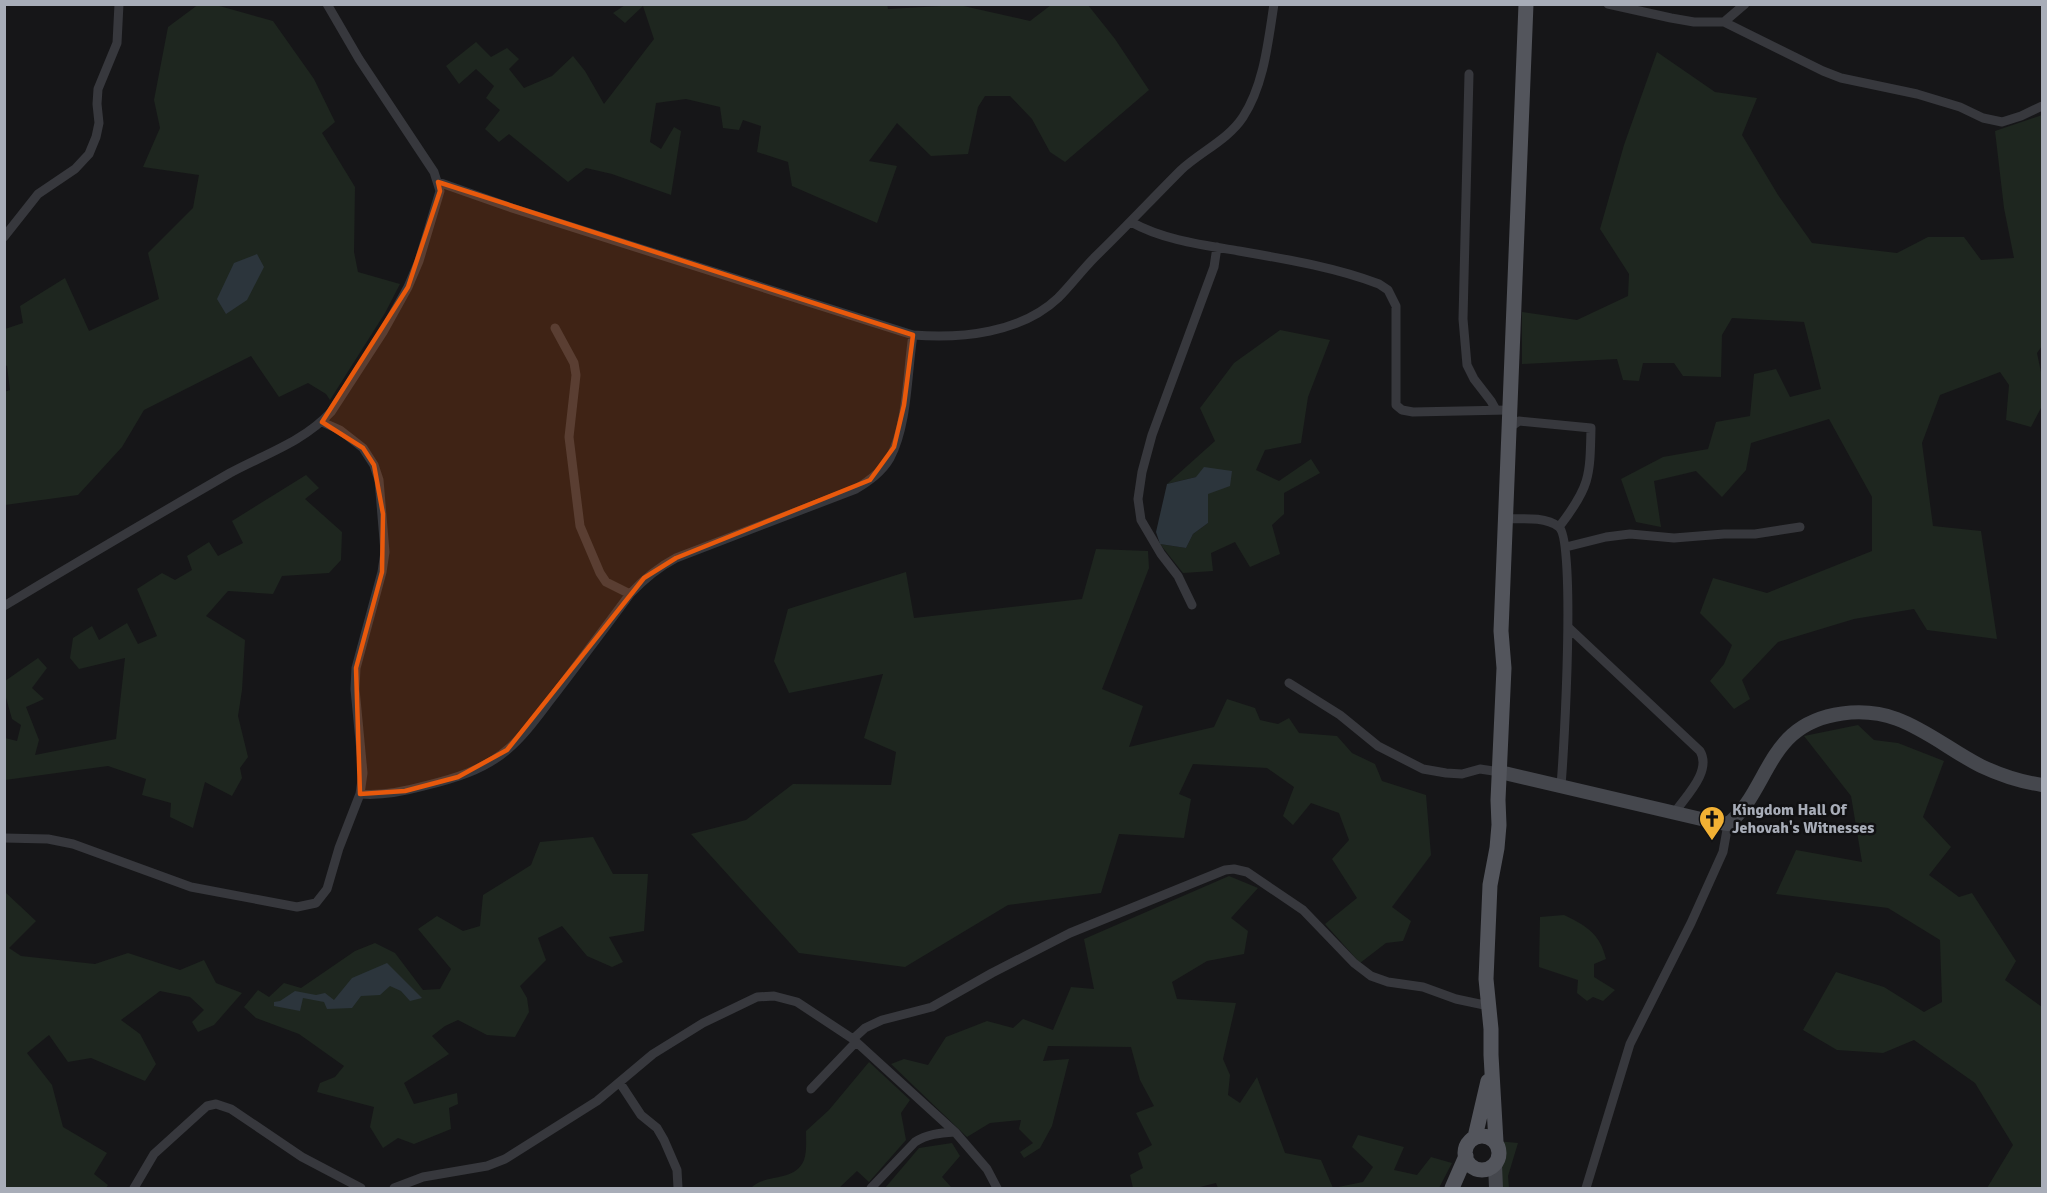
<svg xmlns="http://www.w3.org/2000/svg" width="2047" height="1193" viewBox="0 0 2047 1193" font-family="Signika,sans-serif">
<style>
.green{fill:#1e261f}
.water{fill:#2c353c}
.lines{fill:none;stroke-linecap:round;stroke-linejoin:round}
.street{stroke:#37383d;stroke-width:9}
.secondary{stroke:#45474d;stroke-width:14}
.primary{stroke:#53555c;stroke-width:15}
.marked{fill:#e8590c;fill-opacity:0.2;stroke:#e8590c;stroke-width:4.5;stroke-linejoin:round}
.labels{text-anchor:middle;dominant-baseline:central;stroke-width:5;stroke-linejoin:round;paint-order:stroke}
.poi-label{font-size:16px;font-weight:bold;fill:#a8adb8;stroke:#111113;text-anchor:start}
</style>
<rect width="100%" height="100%" fill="#161618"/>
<path class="green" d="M199 4 216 5 273 21 314 79 335 122 322 133 355 187 354 252 358 272 400 284 385 313 330 400 326 394 308 383 279 397 251 356 144 410 122 447 78 495 5 505 4 392 10 390 7 366 5 365V329L23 323 20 306 65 278 89 331 159 299 148 253 193 208 199 175 143 167 160 128 154 100 168 27Z
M887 4 888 9 959 5 1030 21 1051 5H1088L1115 39 1149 90 1065 162 1050 152 1032 119 1010 96H985L978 107 968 154 931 156 897 123 869 161 897 166 877 223 792 186 788 162 757 152 761 126 743 120 739 130 723 128 720 107 686 99 656 103 650 142 661 149 674 127 681 131 671 195 612 174 586 168 568 182 509 134 499 142 485 129 500 110 486 98 494 86 476 69 459 84 446 66 476 42 491 57 507 48 519 59 509 69 524 88 552 76 573 56 585 71 604 104 654 39 643 6 625 23 613 13 625 5Z
M1657 52 1715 92 1757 98 1742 135 1778 195 1812 243 1897 253 1928 237H1964L1981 260 2014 258 2004 208 1995 131 2042 115V346L2037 353 2042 377V406L2031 427 2006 420 2009 385 2000 372 1940 395 1922 443 1933 526 1981 531 1997 639 1927 630 1914 609 1854 619 1778 642 1742 680 1750 699 1734 709 1710 681 1724 664 1732 645 1700 613 1713 578 1767 593 1872 551V497L1829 419 1751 443 1746 470 1722 497 1696 471 1654 481 1661 527 1636 522 1621 479 1663 457 1708 449 1716 422 1750 416 1754 374 1776 369 1790 397 1821 389 1804 322 1732 318 1722 335 1721 377 1683 376 1674 363H1643L1639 381 1623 380 1617 359 1522 364V312L1577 320 1628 296 1629 274 1600 229 1624 145Z
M1280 330 1330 340 1308 397 1301 443 1265 450 1256 470 1279 481 1311 459 1320 473 1284 493V514L1272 525 1280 554 1250 567 1235 542 1211 553 1213 571 1183 573 1160 544 1186 548 1193 534 1208 523V493L1196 477 1167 484 1215 441 1200 408 1234 363Z
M306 475 319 488 305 499 342 532 341 560 329 573 282 576 273 594 228 591 206 616 245 640 242 690 238 716 248 757 240 768 242 778 232 796 205 782 193 828 170 817 171 803 142 795 146 779 108 766 5 780V738L17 741 21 725 12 719 5 694V681L38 658 47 668 32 688 44 699 26 707 39 740 35 755 116 739 125 658 79 669 70 658 73 638 92 626 99 640 127 623 138 644 157 636 137 589 162 573 175 580 192 570 187 556 209 542 218 556 243 543 232 521Z
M1096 549 1148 551 1149 568 1102 689 1143 706 1129 747 1214 727 1227 699 1255 708 1260 720 1278 724 1289 718 1299 733 1337 736 1352 753 1375 764 1382 781 1426 795 1431 855 1392 907 1411 921 1403 941 1386 943 1360 963 1325 924 1357 898 1332 859 1349 840 1339 813 1311 803 1293 825 1283 816 1294 787 1267 768 1193 764 1179 794 1191 799 1184 838 1119 834 1101 893 1008 905 905 967 799 953 691 834 746 820 793 784 891 785 896 752 864 738 883 674 789 693 774 661 788 609 906 572 914 618 1082 599Z
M1858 725 1874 740 1898 743 1944 761 1923 817 1951 847 1929 875 1959 897 1972 893 2016 961 2005 980 2042 1007V1188H1987L2013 1145 1975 1083 1914 1040 1883 1053 1837 1050 1803 1030 1836 972 1884 987 1924 1012 1942 1002 1940 940 1888 908 1776 894 1796 850 1862 862 1851 796 1804 736Z
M593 837 613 874H648L644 931 609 937 623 962 612 967 587 956 562 926 538 938 546 960 520 986 527 998 529 1012 515 1037 487 1035 458 1020 445 1026 432 1036 449 1054 404 1083 414 1104 457 1093 458 1104 449 1108 451 1129 414 1144 398 1138 383 1148 370 1127 374 1107 317 1092 320 1083 335 1077 344 1066 299 1034 256 1018 244 1007 258 990 269 997 284 983 301 988 355 951 375 943 395 953 423 990 440 989 451 969 418 929 437 916 463 931 480 926 483 895 531 865 540 842Z
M1229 876 1258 888 1231 918 1248 931 1244 954 1207 961 1172 982 1177 999 1236 1003 1223 1059 1230 1075 1228 1095 1240 1103 1257 1077 1285 1153 1321 1160 1333 1188 1363 1182 1373 1167 1352 1147 1358 1135 1404 1147 1394 1170 1417 1175 1431 1157 1452 1163 1439 1188H1218L1216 1183 1196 1188H1133L1130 1175 1143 1168 1138 1153 1152 1145 1136 1113 1154 1106 1140 1080 1131 1047 1048 1046 1043 1061 1069 1059 1052 1126 1040 1148 1024 1158 1020 1152 1033 1143 1019 1129 1021 1120 990 1123 967 1137 891 1064 904 1059 928 1065 946 1037 987 1021 1013 1028 1023 1019 1053 1030 1071 987 1094 989 1084 939Z
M5 892 36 921 9 948 21 956 95 964 128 953 180 970 204 960 216 983 242 993 214 1025 198 1032 192 1022 204 1010 190 997 160 991 121 1020 140 1034 156 1064 145 1081 91 1058 68 1062 49 1035 27 1053 52 1085 63 1127 107 1153 94 1174 108 1185 106 1188H5Z
M1564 915C1587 926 1600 934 1606 959L1594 964V977L1615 990 1603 1001 1593 997 1587 1001 1577 993 1578 980 1539 967 1540 917Z
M869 1062 910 1100 901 1113 906 1140 869 1182 857 1171 839 1188H751C764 1173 795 1183 804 1160 807 1152 806 1140 806 1131L829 1110Z
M1496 1141 1518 1143 1508 1176 1509 1188H1499Z
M952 1143 960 1156 942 1177 952 1188H885L919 1148Z"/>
<path class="water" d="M257 254 264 267 247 300 226 314 217 299 234 263Z
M1204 467 1232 471 1230 486 1208 494V523L1193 534 1186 548 1160 544 1156 532 1167 484 1196 477Z
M387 963 422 998 410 1001 401 991 390 986 380 995 361 996 352 1008 327 1009 324 1002 303 998 300 1011 274 1006V1002L280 1001 295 991 316 995 325 993 334 1000 352 978Z"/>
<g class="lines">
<path class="street" d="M1608 4 1671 18 1694 22H1724L1823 71 1841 78 1917 94 1960 107 1983 118 2002 122 2021 116 2042 106
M1724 22 1745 4
M1469 74 1463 319 1467 365 1474 379 1491 401 1496 410
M438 182 512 208 913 335C961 339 1021 333 1058 298 1071 285 1082 270 1095 257 1124 229 1152 199 1181 170 1200 152 1228 140 1243 117 1264 85 1268 42 1274 4
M1131 222C1163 240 1203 245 1239 251 1285 259 1334 267 1379 284L1388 290 1396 306V405L1402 410 1413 412 1508 410
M4 237 38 194 75 169 89 154 96 137 99 123 97 104 98 89 117 43 119 4
M555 328 574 363 576 375 569 437 580 526 600 573 606 582 630 594
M1509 428 1519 421 1591 428C1590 477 1590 487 1559 527
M1505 519C1521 519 1545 516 1559 527 1576 541 1564 752 1561 785
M1566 547 1606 537 1630 534 1674 538 1724 534H1755L1800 527
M1192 605 1178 576 1161 554 1141 520 1138 499 1142 472 1152 435 1214 267 1217 247
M4 606C79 561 154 517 230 473 265 454 303 442 331 412L383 332 408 287 419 261 440 191 434 172 359 59 327 4
M1569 628 1700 751C1712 771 1686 796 1675 812
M1289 683 1340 715 1378 746 1423 769 1446 773 1462 774 1480 769 1500 772
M360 794C382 796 402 792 424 786 453 779 484 770 507 750 526 734 540 713 555 694 580 661 605 628 630 594 644 579 657 568 676 558L856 489C869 481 882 472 890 458 908 424 907 372 913 335
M4 838 48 839 73 844 191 887 297 907 316 903 327 889 339 848 360 794 363 773 355 689 356 668 382 572 385 552 379 480 374 465 363 448 340 430 322 422
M853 1039 865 1028 882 1020 932 1007 992 973 1070 933 1225 870 1234 869 1247 872 1303 910 1354 963 1371 976 1388 982 1423 987 1456 999 1489 1006
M620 1083 641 1115 657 1128 664 1140 677 1170 678 1188
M811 1089 856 1042
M134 1188 154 1154 207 1106 216 1104 231 1109 302 1157 361 1188
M394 1188 423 1177 487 1166 505 1159 597 1101 653 1054 703 1023 757 997 774 996 797 1002 853 1039 955 1132 987 1169 997 1188
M871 1188 915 1142C927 1134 940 1133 955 1132
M1586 1188 1630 1044 1691 923 1723 852 1728 824"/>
<path class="secondary" d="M1500 772 1714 822 1728 824C1757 801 1765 759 1792 735 1819 711 1864 707 1897 719 1927 730 1953 752 1981 766 2000 775 2022 782 2042 785
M1495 1165 1496 1188"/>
<path class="primary" d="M1465 1153a17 17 0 1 1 34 0a17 17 0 1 1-34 0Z
M1475 1137 1488 1081
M1496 1142 1491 1055V1029L1486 979 1490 885 1497 848 1499 825 1498 800 1504 668 1501 631 1526 4
M1452 1188 1466 1156"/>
</g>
<path class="marked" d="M438 182 913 335 904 405 894 447 870 480 676 558 644 578 507 750 458 777 405 791 360 794 356 668 382 572 383 514 374 465 363 448 322 422 408 287 440 191Z"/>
<defs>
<symbol id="church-pin" viewBox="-11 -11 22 30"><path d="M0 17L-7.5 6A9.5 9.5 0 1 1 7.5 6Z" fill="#f2b134" stroke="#111113"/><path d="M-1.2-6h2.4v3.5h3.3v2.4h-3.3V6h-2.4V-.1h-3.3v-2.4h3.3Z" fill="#111"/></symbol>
</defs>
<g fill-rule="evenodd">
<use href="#church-pin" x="1697" y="804" width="30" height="40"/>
</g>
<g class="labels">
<g class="poi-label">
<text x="1732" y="810">Kingdom Hall Of<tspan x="1732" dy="18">Jehovah's Witnesses</tspan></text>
</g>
</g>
<rect width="2047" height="1193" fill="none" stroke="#a8adb8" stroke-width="12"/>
</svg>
